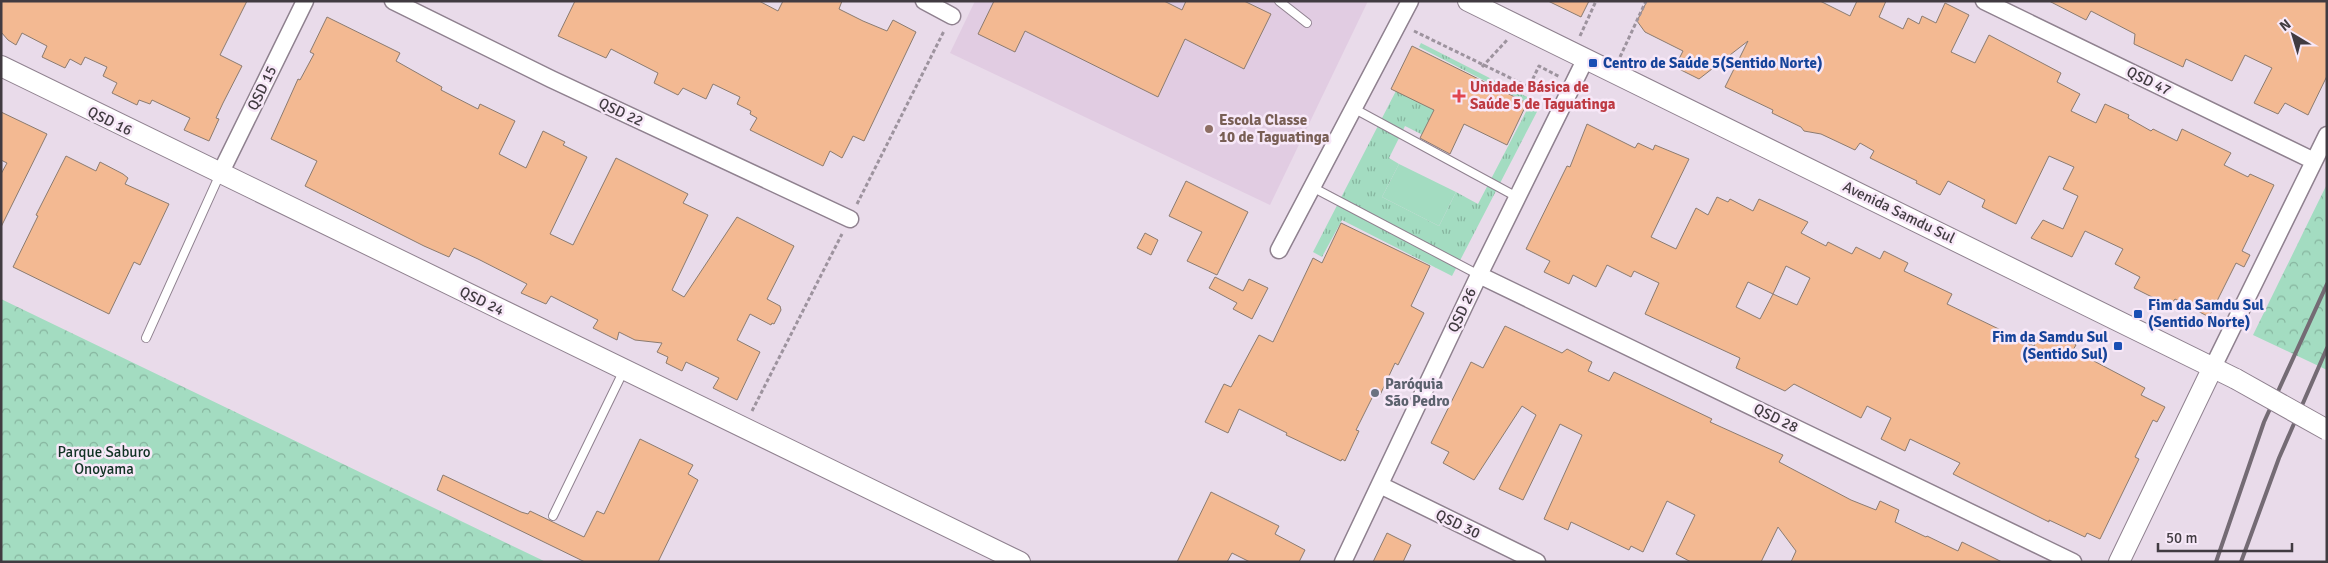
<svg xmlns="http://www.w3.org/2000/svg" width="2328" height="563" viewBox="0 0 2328 563" font-family="Signika,sans-serif">
<style>
.built{fill:#e1cce2}
.grass{fill:url(#grass-tufts)}
.park{fill:url(#park-crowns)}
.pitch{fill:#a3dcc1}
.building{fill:#f3b992;stroke:#8b7b70;fill-rule:evenodd}
.lines{fill:none;stroke-linecap:round;stroke-linejoin:round}
.service-casing{stroke:#8f818f;stroke-width:10}
.minor-casing{stroke:#8f818f;stroke-width:19}
.tertiary-casing{stroke:#8f818f;stroke-width:22}
.path{stroke:#9d939e;stroke-width:3;stroke-dasharray:4 2.5;stroke-linecap:butt}
.service{stroke:#fff;stroke-width:8}
.minor{stroke:#fff;stroke-width:16}
.tertiary{stroke:#fff;stroke-width:20}
.rail{stroke:#746b74;stroke-width:4}
.tertiary-bridge-casing{stroke:#8f818f;stroke-width:22;stroke-linecap:butt}
.tertiary-bridge{stroke:#fff;stroke-width:20}
.transit-dot{fill:#1a4fb4;stroke:#f7e8f8;stroke-width:2}
.health-dot{fill:#e0444e;stroke:#f7e8f8;stroke-width:2}
.education-dot{fill:#8d6e63;stroke:#f7e8f8;stroke-width:2}
.worship-dot{fill:#6b7280;stroke:#f7e8f8;stroke-width:2}
.labels{text-anchor:middle;dominant-baseline:central;stroke-width:5;stroke-linejoin:round;paint-order:stroke}
.transit-label{font-size:15px;font-weight:bold;fill:#164399;stroke:#f7e8f8;text-anchor:start}
.street-label{font-size:15px;fill:#413b41;stroke:#f7e8f8}
.health-label{font-size:15px;font-weight:bold;fill:#be3a42;stroke:#f7e8f8;text-anchor:start}
.education-label{font-size:15px;font-weight:bold;fill:#785e54;stroke:#f7e8f8;text-anchor:start}
.worship-label{font-size:15px;font-weight:bold;fill:#5b616d;stroke:#f7e8f8;text-anchor:start}
.park-label{font-size:15px;fill:#113224;stroke:#f7e8f8}
</style>
<defs>
<pattern id="grass-tufts" width="24" height="20" patternUnits="userSpaceOnUse" patternTransform="scale(1.25)"><rect width="24" height="20" fill="#a3dcc1"/><path d="M3 7l-1-3M5 7V3M7 7l1-3M15 17l-1-3M17 17v-4M19 17l1-3" fill="none" stroke="#86b49e"/></pattern>
<pattern id="park-crowns" width="20" height="18" patternUnits="userSpaceOnUse" patternTransform="scale(1.25)"><rect width="20" height="18" fill="#a3dcc1"/><path d="M2 6a3 3 0 1 1 6 0M12 15a3 3 0 1 1 6 0" fill="none" stroke="#86b49e"/></pattern>
</defs>
<rect width="100%" height="100%" fill="#e9dbea"/>
<path class="built" d="M975 1H1368L1270 205 950 53Z"/>
<path class="grass" d="M1421 43 1541 104 1452 276 1342 220 1322 257 1313 252 1398 87 1441 109 1427 137 1405 126 1389 158 1399 164 1382 197 1439 226 1456 192 1478 204 1530 104 1419 47Z"/>
<path class="park" d="M2327 184V370L2253 335Z
M1 299 546 562H1Z"/>
<path class="pitch" d="M1399 164 1456 192 1439 226 1382 197Z"/>
<path class="building" d="M1 1H247L220 55 242 66 223 103 216 118 219 119 209 141 184 130 190 118 152 100 150 104 139 100 137 105 112 93 117 83 103 76 107 67 85 57 81 65 70 59 65 68 42 57 47 46 22 33 16 45 8 40 1 32Z
M575 1H759L778 11 783 1H842L839 9 863 21 887 31 893 20 916 32 864 141 853 136 842 158 830 151 823 166 750 130 757 118 750 114 751 111 737 104 740 97 713 84 706 99 683 88 678 95 654 83 658 73 611 49 606 58 558 36Z
M994 1H1164L1182 10 1186 1H1244L1271 14 1244 69 1185 39 1158 97 1025 31 1015 52 978 34Z
M1548 1H1589L1581 17Z
M1647 1H1820L1850 16 1857 1H1886L1879 17 1903 29 1908 18 1919 24 1922 16 1936 23 1945 3 1969 15 1951 52 1975 63 1989 35 2061 73 2057 82 2080 94 2071 111 2096 123 2105 104 2129 115 2128 118 2151 131 2153 129 2177 141 2182 129 2231 153 2224 165 2248 177 2250 174 2274 185 2242 251 2250 255 2244 267 2236 263 2209 317 2175 299 2170 306 2134 288 2140 277 2115 264 2123 249 2085 231 2072 257 2031 238 2043 220 2063 229 2078 196 2063 189 2074 167 2049 156 2016 224 1982 207 1985 200 1948 181 1940 195 1916 183 1917 181 1870 158 1874 151 1860 143 1855 150 1821 134 1804 131 1801 127 1772 113 1773 110 1725 87 1748 41 1699 79 1675 67 1683 51 1645 32 1637 21Z
M2049 1H2327V76L2308 115 2285 103 2278 114 2254 103 2272 68 2245 55 2232 81 2186 59 2183 67 2134 44 2135 34 2091 11 2086 20Z
M327 17 400 53 396 61 442 87 441 90 478 109 480 104 515 121 499 154 526 168 543 131 565 142 563 145 587 157 550 234 573 245 616 158 688 194 683 203 708 215 672 290 684 297 737 217 794 246 767 299 780 306 781 310 774 324 772 323 771 325 750 314 737 340 760 352 737 400 713 388 719 378 686 362 682 371 666 363 668 357 657 352 662 343 635 340 619 332 617 340 593 328 598 320 551 296 546 304 521 293 527 284 478 259 454 248 449 257 424 246 305 186 317 161 271 139 298 79 300 80 314 54 310 52Z
M1412 46 1527 103 1507 145 1464 124 1450 154 1420 138 1434 110 1391 89Z
M1 112 47 134 1 227V174L7 163 1 160Z
M1587 124 1635 148 1638 143 1653 150 1655 145 1689 159 1651 237 1676 249 1696 208 1708 215 1717 197 1728 202 1730 199 1753 211 1759 199 1808 222 1801 233 1826 246 1828 242 1852 254 1856 247 1880 259 1884 251 1908 263 1904 271 1952 294 1947 304 2034 346 2039 336 2048 341 2052 333 2076 345 2073 350 2145 388 2141 395 2165 407 2157 422 2153 420 2135 457 2139 459 2100 539 2087 533 2085 537 2049 520V522L1953 474 1960 463 1910 439 1905 451 1881 439 1891 418 1867 406 1861 418 1794 384 1785 391 1736 368 1740 358 1645 314 1659 283 1634 271 1631 277 1607 265 1596 287 1573 275 1569 284 1544 272 1550 261 1526 249 1567 166 1570 167ZM1786 266 1810 278 1797 305 1773 294ZM1748 282 1773 294 1760 319 1736 307Z
M66 156 96 171 100 162 123 174 128 178 125 184 169 204 140 265 134 262 109 314 13 267 38 216 36 215Z
M1186 181 1248 212 1217 275 1187 261 1202 232 1169 216Z
M1341 223 1430 266 1411 306 1424 313 1398 365 1395 363 1380 395 1375 392 1356 430 1359 431 1345 461 1342 459 1341 461 1286 435 1287 433 1239 409 1228 433 1205 422 1224 384 1231 387 1259 335 1273 342 1313 258 1322 263Z
M1145 233 1158 240 1151 255 1137 248Z
M1215 277 1243 291 1249 279 1268 288 1252 319 1233 309 1237 303 1209 288Z
M1505 326 1562 353 1567 349 1592 362 1588 371 1609 381 1614 372 1712 419 1710 422 1783 455 1779 462 1851 500 1876 510 1880 501 1899 510 1895 522 1926 537 1927 536 1958 551 1962 542 2002 562H1791L1796 551 1778 527 1761 562H1691L1676 554 1695 515 1667 501 1643 552 1631 546 1629 550 1571 522 1568 530 1544 519 1582 435 1560 424 1523 500 1499 489 1536 415 1522 406 1474 480 1443 463 1449 452 1431 443 1471 362 1483 368Z
M640 439 693 465 688 474 698 480 658 562H585L437 490 443 475 521 512 528 514 530 511 584 537 597 511 604 514Z
M1211 492 1279 526 1275 534 1305 550 1299 562H1250L1232 553 1227 562H1177Z
M1387 533 1411 545 1403 562H1373Z"/>
<g class="lines">
<defs>
<path id="service" d="M1279 1 1307 23
M1353 108 1517 197
M1312 187 1479 275
M146 338 220 174
M553 516 624 370"/>
<path id="minor" d="M393 1 551 79 850 219
M924 1 952 16
M1984 1 2314 161
M220 174 305 1
M1279 250 1410 1
M1479 275 2073 562
M2213 367 2327 135
M1380 485 1537 562
M1343 562 1479 275 1585 60"/>
<path id="tertiary" d="M1468 1 2236 379
M1 66 1020 562
M2119 562 2213 367"/>
</defs>
<use href="#service" class="service-casing"/>
<use href="#minor" class="minor-casing"/>
<use href="#tertiary" class="tertiary-casing"/>
<path class="path" d="M1414 31 1529 87 1539 66 1560 77
M1580 36 1596 1
M1620 57 1646 1
M1482 67 1507 40
M857 204 944 31
M752 411 842 234"/>
<use href="#service" class="service"/>
<use href="#minor" class="minor"/>
<use href="#tertiary" class="tertiary"/>
<path class="rail" d="M2216 562 2264 422 2327 284
M2241 562 2279 458 2327 348"/>
<defs>
<path id="tertiary-bridge" d="M2236 379 2327 430"/>
</defs>
<use href="#tertiary-bridge" class="tertiary-bridge-casing"/>
<use href="#tertiary-bridge" class="tertiary-bridge"/>
</g>
<g class="transit-dot">
<rect x="1588" y="58" width="10" height="10" rx="2.5"/>
<rect x="2133" y="309" width="10" height="10" rx="2.5"/>
<rect x="2113" y="341" width="10" height="10" rx="2.5"/>
</g>
<path class="health-dot" d="M1456.5 88.5h5v5h5v5h-5v5h-5v-5h-5v-5h5z"/>
<circle class="education-dot" cx="1209" cy="129" r="5"/>
<circle class="worship-dot" cx="1375" cy="393" r="5"/>
<g class="labels">
<g class="transit-label">
<text x="1603" y="63">Centro de Saúde 5(Sentido Norte)</text>
<text x="2148" y="305">Fim da Samdu Sul<tspan x="2148" dy="17">(Sentido Norte)</tspan></text>
<text x="2108" y="337" text-anchor="end">Fim da Samdu Sul<tspan x="2108" dy="17">(Sentido Sul)</tspan></text>
</g>
<g class="street-label">
<text transform="translate(2149 81) rotate(26)">QSD 47</text>
<text transform="translate(262 88) rotate(-64)">QSD 15</text>
<text transform="translate(621 112) rotate(25)">QSD 22</text>
<text transform="translate(110 121) rotate(26)">QSD 16</text>
<text transform="translate(1899 212) rotate(26)">Avenida Samdu Sul</text>
<text transform="translate(482 301) rotate(26)">QSD 24</text>
<text transform="translate(1462 310) rotate(-65)">QSD 26</text>
<text transform="translate(1776 418) rotate(26)">QSD 28</text>
<text transform="translate(1458 524) rotate(26)">QSD 30</text>
</g>
<g class="health-label">
<text x="1470" y="87">Unidade Básica de<tspan x="1470" dy="17">Saúde 5 de Taguatinga</tspan></text>
</g>
<g class="education-label">
<text x="1219" y="120">Escola Classe<tspan x="1219" dy="17">10 de Taguatinga</tspan></text>
</g>
<g class="worship-label">
<text x="1385" y="384">Paróquia<tspan x="1385" dy="17">São Pedro</tspan></text>
</g>
<g class="park-label">
<text x="104" y="452">Parque Saburo<tspan x="104" dy="17">Onoyama</tspan></text>
</g>
</g>
<rect width="2328" height="563" fill="none" stroke="#413b41" stroke-width="5"/>
<g transform="translate(2293 35) rotate(322)" stroke="#f7e8f8" stroke-width="4" paint-order="stroke">
<path d="M0-4L9 19L0 12L-9 19Z" fill="#413b41"/>
<text y="-8" font-size="14" font-weight="bold" text-anchor="middle" fill="#413b41">N</text>
</g>
<path d="M2158 543v8h134v-8" fill="none" stroke="#413b41" stroke-width="2.5"/>
<text x="2166" y="543" font-size="15" fill="#413b41" stroke="#f7e8f8" stroke-width="4" paint-order="stroke">50 m</text>
</svg>
